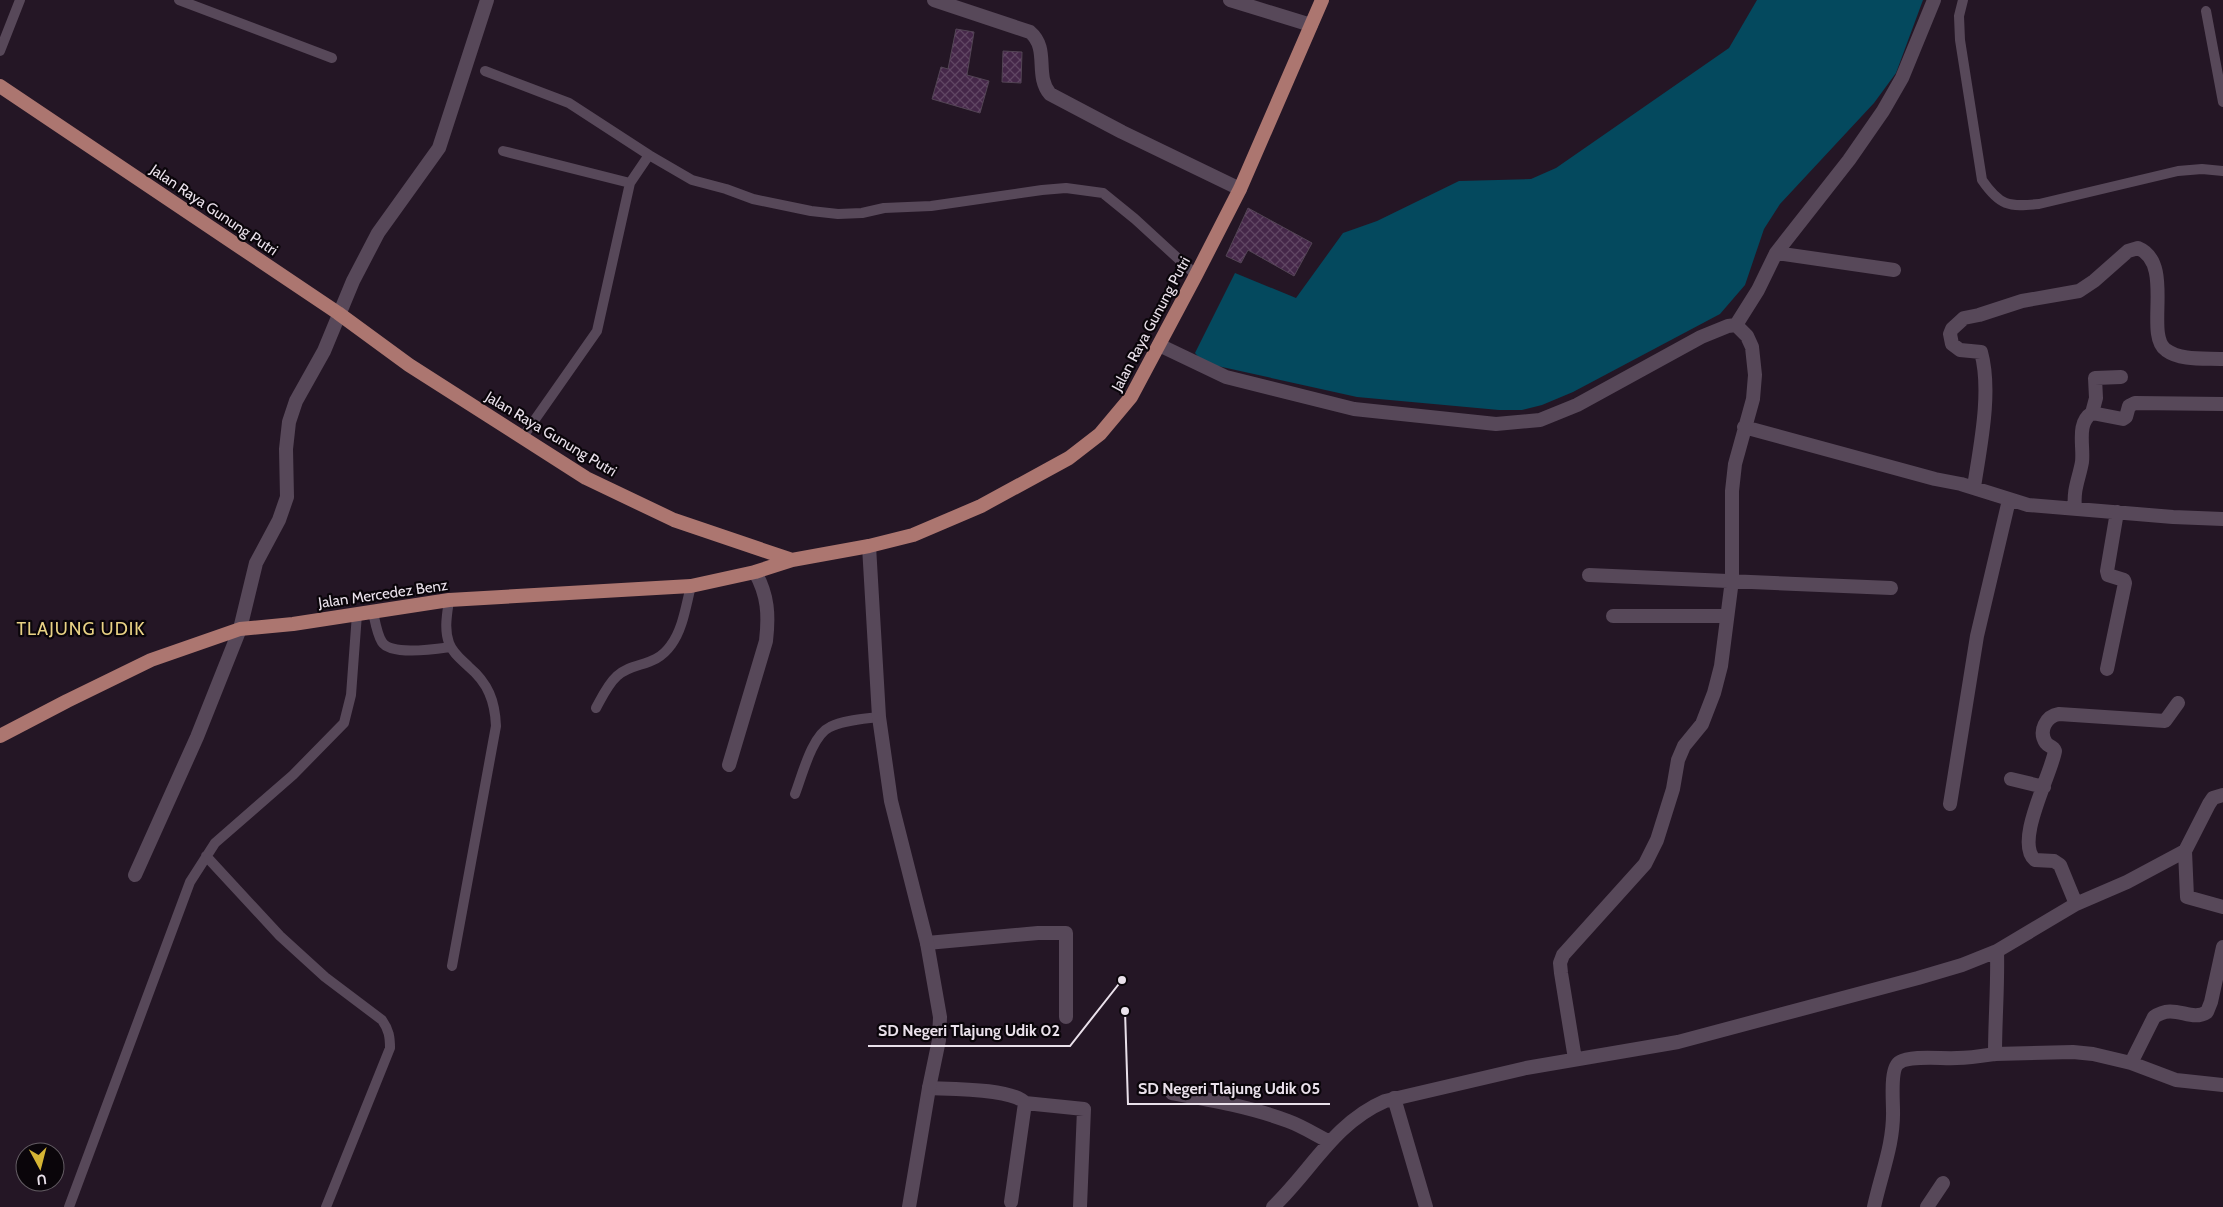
<svg xmlns="http://www.w3.org/2000/svg" width="2223" height="1207" viewBox="0 0 2223 1207" font-family="Cabin,sans-serif">
<style>
.water{fill:#04495e}
.building{fill:url(#building-cross-hatch);stroke:#534455}
.lines{fill:none;stroke-linecap:round;stroke-linejoin:round}
.service{stroke:#574859;stroke-width:10}
.minor{stroke:#574859;stroke-width:14}
.tertiary{stroke:#574859;stroke-width:14}
.primary{stroke:#ac7670;stroke-width:14}
.labels{text-anchor:middle;dominant-baseline:central;stroke-width:4.5;stroke-linejoin:round;paint-order:stroke}
.street-label{font-size:15px;fill:#eae1eb;stroke:#0a050a}
.quarter-label{font-size:18px;letter-spacing:1px;fill:#e9d285;stroke:#0a050a}
.leader{fill:none;stroke:#eae1eb;stroke-width:2}
.callout-dot{fill:#eae1eb;stroke:#0a050a;stroke-width:2}
.callout-label{font-size:16px;text-anchor:middle;font-weight:bold;fill:#eae1eb;stroke:#0a050a;stroke-width:4.5;stroke-linejoin:round;paint-order:stroke}
</style>
<defs>
<pattern id="building-cross-hatch" width="8" height="8" patternUnits="userSpaceOnUse" patternTransform="scale(1.25)"><rect width="8" height="8" fill="#452749"/><path d="M0 0l8 8M0 8l8-8" fill="none" stroke="#604663"/></pattern>
</defs>
<rect width="100%" height="100%" fill="#241625"/>
<path class="water" d="M1757 0H1923L1896 73 1874 103 1780 204 1764 229 1745 285 1720 314 1573 392 1542 405 1522 410H1499L1357 397 1213 365 1202 361 1195 353 1235 273 1296 298 1343 233 1377 221 1459 181 1531 179 1556 168 1729 48Z"/>
<path class="building" d="M956 29 974 32 967 75 989 81 980 113 932 99 941 67 948 69Z
M1003 51 1022 52 1021 83 1002 82Z
M1248 208 1312 243 1294 276 1248 250 1241 263 1226 256Z"/>
<g class="lines">
<path class="service" d="M179 0 332 58
M1963 0 1959 16 1960 40 1982 180C2000 206 2008 207 2039 204L2178 171 2202 169 2223 171
M2206 11 2223 102
M0 51 20 0
M485 71 569 103 649 155
M503 151 630 183
M522 438 597 331 630 183 649 155 692 180 726 189 753 199 811 211 838 214 862 213 884 208 931 206 1042 190 1066 188 1103 193 1135 219 1196 275
M449 600C447 615 444 629 449 643 453 654 462 660 469 667 488 683 495 701 496 726L452 966
M373 612C375 621 377 634 382 642 391 656 436 649 451 647
M596 708C602 697 608 684 617 676 634 661 655 668 671 645 683 629 686 605 691 586
M795 794C802 776 812 735 830 727 844 720 864 719 879 717
M206 856 280 936 325 977 382 1020C389 1030 390 1037 390 1048L326 1207
M69 1207 190 882 215 843 293 775 344 723 351 695 357 614"/>
<path class="minor" d="M934 0 1030 32C1050 49 1034 75 1050 94L1122 132 1240 189
M1230 0 1311 25
M1776 253 1894 270
M1736 325 1758 290 1776 253 1849 160 1883 111 1902 78 1934 0
M1159 345 1226 377 1354 409 1496 424 1540 420 1577 405 1701 337 1728 326 1736 325 1747 336 1752 347 1755 375 1753 399 1735 464 1732 491V580L1721 666 1714 693 1702 724 1684 746 1678 760 1673 789 1657 840 1645 864 1563 955 1560 963 1561 973 1575 1059
M2092 413 2096 398 2095 378 2121 377
M1744 427 1935 479 1961 484 2028 505 2173 517 2223 519
M1974 487C1980 447 1992 392 1981 352L1960 350 1952 344 1950 334 1952 329 1964 318 1979 315 2022 301 2079 291 2094 281 2128 251 2138 248C2175 263 2144 335 2166 350 2181 361 2205 358 2223 359
M2075 508C2073 489 2079 479 2082 462 2084 446 2076 423 2092 413L2123 419 2126 417 2129 406 2135 403 2223 404
M1589 575 1891 588
M1613 616H1727
M2107 669 2125 583 2124 580 2108 575 2107 571 2117 512
M729 765 766 641C769 615 768 595 755 572
M2011 779 2044 787
M1950 804 1977 636 2009 500
M2185 851 2187 897 2223 907
M135 875 197 737 240 629 256 563 279 520 287 497 286 449 289 422 296 401 324 351 353 281 378 233 439 148 487 0
M2076 904 2060 865 2054 861 2035 860C2014 842 2051 775 2055 751 2053 746 2049 747 2046 743 2038 731 2046 716 2059 714L2165 721 2178 703
M927 943 1038 933H1066V1017
M1997 951C1998 985 1995 1019 1995 1054L2073 1052 2093 1054 2131 1063 2176 1080 2223 1085
M2131 1063 2154 1017C2175 1002 2190 1023 2207 1012L2211 1002 2223 947
M929 1088C949 1089 1012 1088 1025 1103L1084 1109 1080 1207
M1172 1093C1211 1100 1251 1107 1288 1121 1302 1126 1316 1135 1330 1142
M1394 1098 1426 1207
M1011 1202 1025 1103
M1273 1207C1311 1171 1334 1123 1385 1101L1526 1068 1678 1042 1918 978 1962 965 1997 951 2076 904 2127 882 2185 851 2209 804 2213 798 2223 795
M1874 1207C1881 1174 1894 1144 1893 1110 1893 1099 1890 1067 1900 1062 1911 1055 1943 1059 1957 1058 1970 1058 1982 1056 1995 1054
M1927 1207 1943 1183"/>
<path class="tertiary" d="M869 546 879 717 891 801 927 943 940 1017 939 1040 929 1088 909 1207"/>
<path class="primary" d="M0 86 338 313 409 365 586 478 674 520 792 560 869 546 913 535 981 506 1069 458 1100 434 1131 397 1196 275 1240 189 1322 0
M0 736 67 701 151 660 240 629 293 624 449 600 691 586 755 572 792 560"/>
</g>
<g class="labels">
<g class="street-label">
<text transform="translate(214 210) rotate(34)">Jalan Raya Gunung Putri</text>
<text transform="translate(1151 324) rotate(-62)">Jalan Raya Gunung Putri</text>
<text transform="translate(551 434) rotate(31)">Jalan Raya Gunung Putri</text>
<text transform="translate(383 594) rotate(-8)">Jalan Mercedez Benz</text>
</g>
<g class="quarter-label">
<text x="81" y="629">TLAJUNG UDIK</text>
</g>
</g>
<path class="leader" d="M1122 980L1070 1046H868M1125 1011L1128 1104H1330"/>
<g class="callout-dot">
<circle cx="1122" cy="980" r="5"/>
<circle cx="1125" cy="1011" r="5"/>
</g>
<g class="callout-label">
<text x="969" y="1036">SD Negeri Tlajung Udik 02</text>
<text x="1229" y="1094">SD Negeri Tlajung Udik 05</text>
</g>
<g transform="translate(40 1167) rotate(173)"><circle r="24" fill="#0a050a" stroke="#645d64"/>
<path d="M0-4L9 19L0 12L-9 19Z" fill="#d6b534"/>
<text y="-8" font-size="14" font-weight="bold" text-anchor="middle" fill="#eae1eb">U</text>
</g>
</svg>
